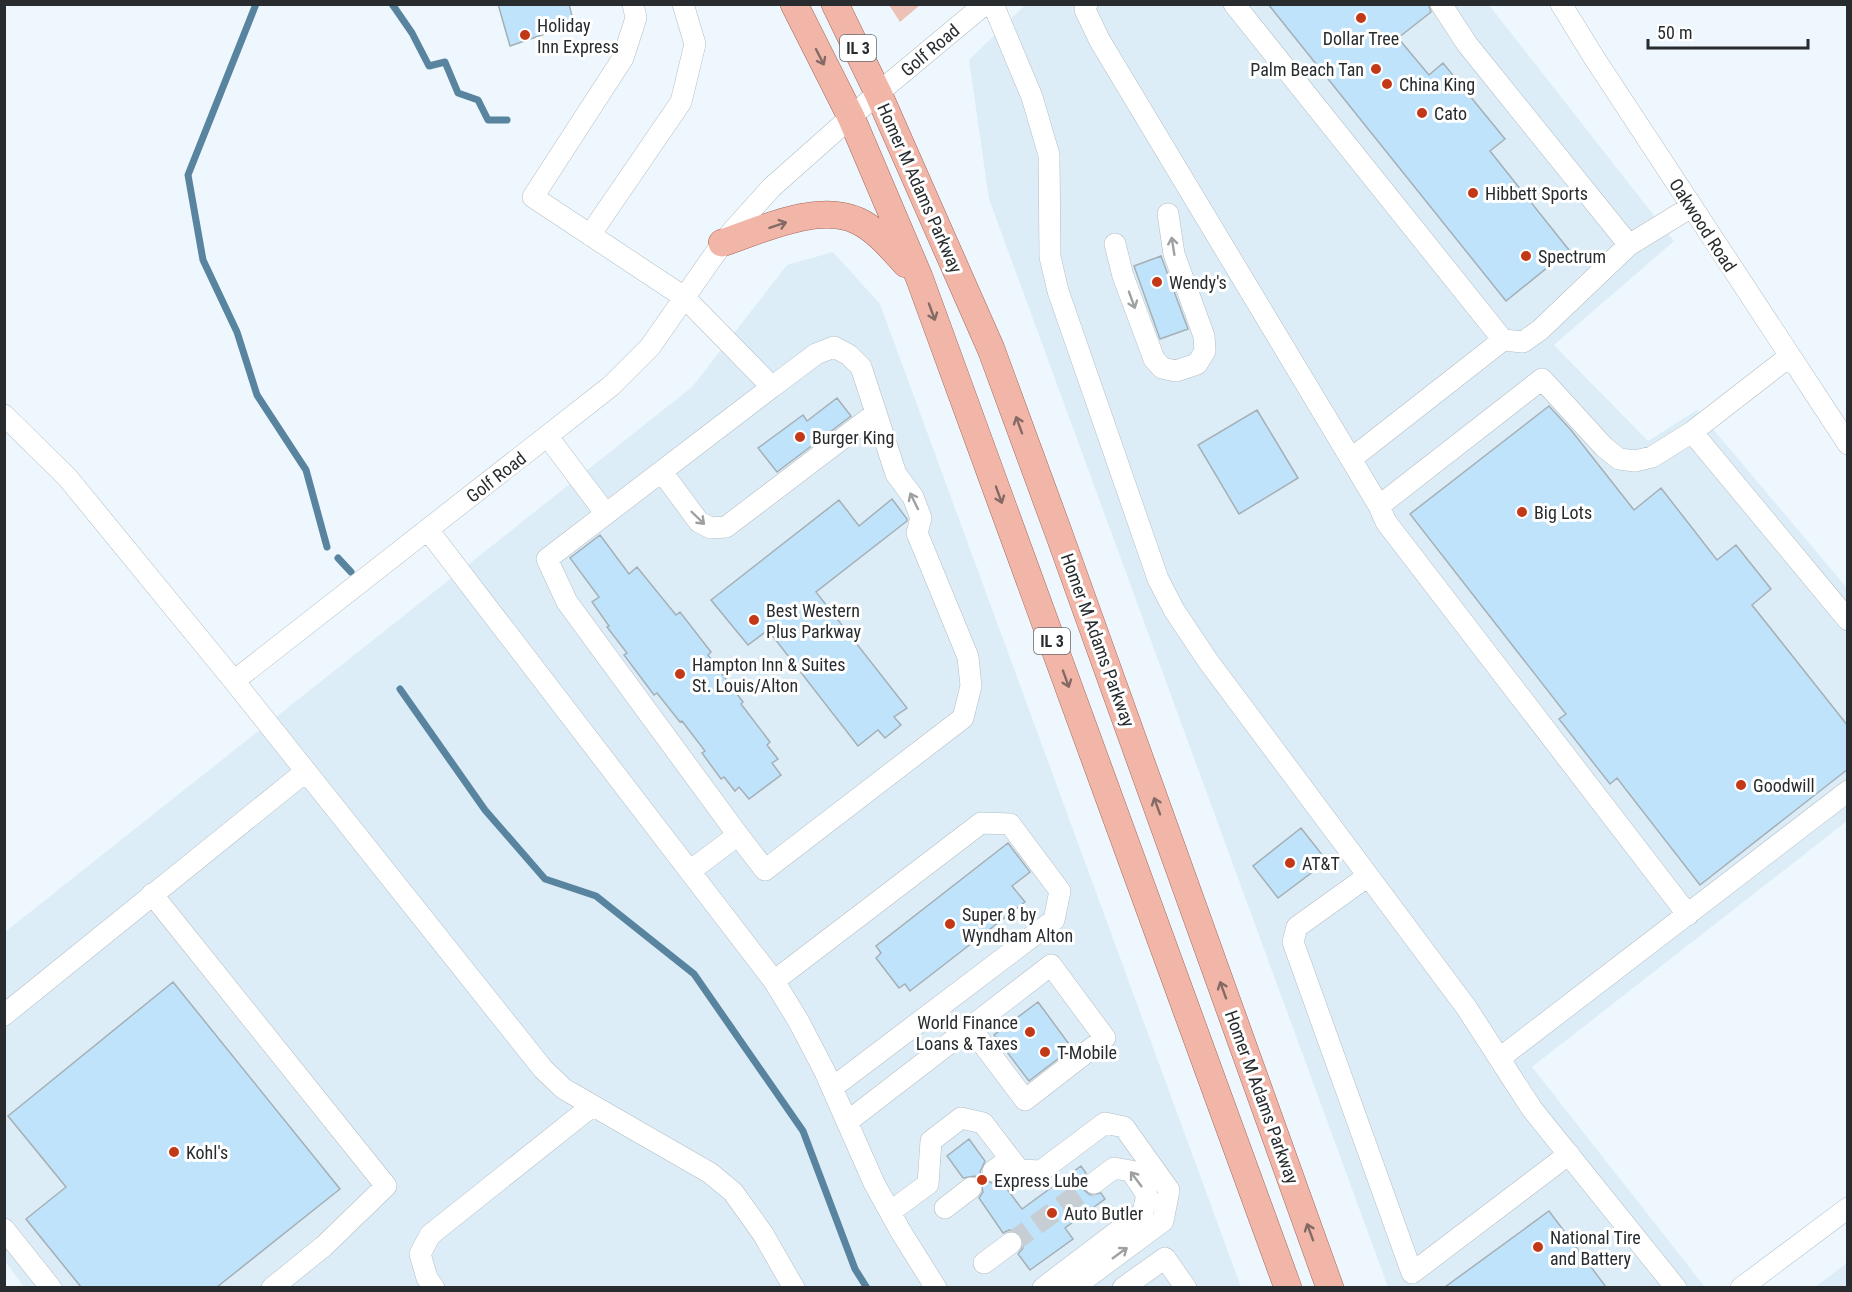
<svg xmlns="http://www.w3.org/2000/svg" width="1852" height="1292" viewBox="0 0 1852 1292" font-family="'Roboto Condensed',sans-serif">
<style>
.built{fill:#dcedf8}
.green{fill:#eec1b6}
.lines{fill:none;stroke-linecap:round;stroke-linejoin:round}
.stream{stroke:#59849f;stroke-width:7}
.building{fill:#bee3fa;stroke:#a6afb5;stroke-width:1.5}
.minor-tunnel{stroke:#c6ced4;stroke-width:21;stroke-dasharray:21 10;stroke-linecap:butt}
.minor-casing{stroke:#b3bdc3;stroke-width:22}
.major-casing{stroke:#a56658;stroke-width:28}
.minor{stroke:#fff;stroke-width:21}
.major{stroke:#f2b6a9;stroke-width:27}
.oneway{stroke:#836a65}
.oneway2{stroke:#9ea0a1}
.poi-dot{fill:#c33918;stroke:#fff;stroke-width:2}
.labels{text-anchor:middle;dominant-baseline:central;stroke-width:6;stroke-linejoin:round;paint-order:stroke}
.shield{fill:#fff;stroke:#686b6d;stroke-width:1.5}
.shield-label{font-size:16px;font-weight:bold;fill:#282c2e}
.poi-label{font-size:18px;fill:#282c2e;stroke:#fff;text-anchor:start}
.street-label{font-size:18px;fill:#282c2e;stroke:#fff}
</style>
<rect width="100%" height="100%" fill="#edf7fd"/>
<path class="built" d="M1025 5H1489L1674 241 1554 345 1648 441 1697 410 1847 588V821L1532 1067 1705 1287H1388L989 199 969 60Z
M833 252 880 304 1241 1287 25 1288 5 1261V932L692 387 787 265Z
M1847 1263V1287H1815Z"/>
<path class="green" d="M889 5H920L900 22Z"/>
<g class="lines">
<path class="stream" d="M256 4 188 175 203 260 237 332 257 395 306 470 327 547
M392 4 412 33 429 66 445 62 458 93 478 100 488 120H507
M338 558 351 572
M400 689 485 810 545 879 596 896 694 974 803 1131 855 1269 867 1288"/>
</g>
<path class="building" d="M498 4H569L574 24 510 46Z
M1268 4H1428L1431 12 1398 38 1429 75 1443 63 1505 139 1490 151 1569 250 1506 301Z
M1161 256 1188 329 1160 339 1134 266Z
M837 398 851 416 777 472 758 448 803 415 807 421Z
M1549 406 1571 430 1634 510 1661 488 1717 560 1736 545 1771 589 1752 605 1848 726V769L1700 885 1617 778 1610 784 1559 719 1566 714 1410 514Z
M1257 410 1298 478 1239 514 1198 445Z
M892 499 907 519V521L816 592 907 708 894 717 901 725 885 738 878 730 858 746 768 630 748 645 711 600 839 500 859 526Z
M600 535 629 574 637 567 676 615 680 612 711 652 708 655 743 702 741 704 770 742 767 745 778 759 772 763 781 775 749 799 739 787 735 791 724 777 721 779 702 753 705 751 682 721 680 722 657 693 654 695 624 655 627 653 607 627 609 626 592 602 599 597 570 558Z
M1301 828 1327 861 1278 898 1253 866Z
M1008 843 1030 872 1012 886 1025 902 910 991 905 984 899 988 876 958 881 953 876 946Z
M173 982 340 1189 217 1287H81L26 1219 66 1187 8 1116Z
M1038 1002 1072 1048 1029 1081 994 1035Z
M969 1139 985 1161 980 1172 983 1179 994 1184 1001 1181 1022 1209 1081 1166 1086 1173 1082 1179 1084 1190 1090 1195 1101 1193 1105 1199 1065 1228 1073 1239 1030 1270 1018 1254 1023 1248 1022 1236 1016 1231 1009 1230 1003 1233 979 1198 983 1192 981 1181 975 1176 963 1178 947 1156Z
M1549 1211 1606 1287H1445Z"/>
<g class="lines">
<path class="minor-tunnel" d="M1011 1243 1094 1183"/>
<defs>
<path id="minor" d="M633 4 636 18 623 58 533 197 684 297 772 387 816 354 834 347 849 355 861 367 896 474 913 497 921 518 917 533 968 657 971 686 963 718 765 870 738 835
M993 4 1032 97 1049 155 1050 257 1058 291 1158 579 1174 610 1208 661 1466 1007 1532 1109 1676 1288
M1087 4 1085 10 1100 41 1351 459 1379 506 1386 522 1688 915
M1234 4 1503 340 1523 342 1540 330 1629 245 1691 207
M1441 4 1467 44 1629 245
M1561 4 1593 56 1848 444
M590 235 681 102 695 44 683 4
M1115 244 1123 276 1154 359 1162 368 1176 371 1197 364 1205 351 1204 336 1174 254 1168 214
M1790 356 1692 432 1848 620
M4 415 67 477 234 681 543 1069 564 1089 710 1173 733 1192 763 1234 794 1288
M548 437 606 514
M1351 459 1503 340
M662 472 699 522 711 528 726 527 876 413
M1379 506 1542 379 1604 447 1619 459 1635 461 1652 457 1692 432
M428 530 774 981 799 1022 825 1072 874 1183 901 1232 936 1288
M234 681 611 386 650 347 714 255 735 228 772 187 878 93 985 4
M690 871 738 835 567 602 547 559 772 387
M1368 876 1297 927 1293 942 1412 1273 1569 1154
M152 894 386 1186 324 1246 272 1288
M774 981 981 823 1010 824 1060 891 1054 920 832 1088
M4 1015 305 772
M1500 1058 1848 791
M847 1122 1051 965 1105 1038 1025 1100 970 1027
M993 1171 1010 1159
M945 1208 971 1188
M890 1212 928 1184 931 1141 961 1118 983 1123 1019 1170 1041 1171 1105 1123 1124 1127 1169 1190 1163 1221 1073 1288
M4 1229 51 1288
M984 1263 1011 1243
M434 1288 427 1278 420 1254 430 1235 592 1106
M1043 1288 1143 1212 1147 1195 1131 1171 1114 1168 1094 1183
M1123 1288 1165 1258 1186 1288
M1741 1288 1848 1208"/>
<path id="major" d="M794 4 851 117 919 277 1288 1288
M835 4 878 93 991 349 1059 534 1330 1288
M722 243C761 230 818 202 858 221 877 230 892 249 906 264"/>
</defs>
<use href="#minor" class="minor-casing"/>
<use href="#major" class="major-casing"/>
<use href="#minor" class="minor"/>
<use href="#major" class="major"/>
</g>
<defs><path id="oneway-shaft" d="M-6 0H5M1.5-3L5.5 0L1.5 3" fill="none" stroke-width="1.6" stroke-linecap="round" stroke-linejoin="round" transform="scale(1.5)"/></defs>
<g class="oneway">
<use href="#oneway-shaft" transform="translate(820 57) rotate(63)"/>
<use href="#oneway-shaft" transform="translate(778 225) rotate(-18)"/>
<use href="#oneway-shaft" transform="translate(932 312) rotate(70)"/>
<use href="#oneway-shaft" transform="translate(1019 425) rotate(-110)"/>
<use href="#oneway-shaft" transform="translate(999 495) rotate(70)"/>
<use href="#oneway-shaft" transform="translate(1066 679) rotate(70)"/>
<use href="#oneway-shaft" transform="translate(1157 806) rotate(-110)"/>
<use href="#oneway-shaft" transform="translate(1223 990) rotate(-110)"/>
<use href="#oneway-shaft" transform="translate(1310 1232) rotate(-110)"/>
</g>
<g class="oneway2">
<use href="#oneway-shaft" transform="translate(1173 246) rotate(-99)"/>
<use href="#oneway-shaft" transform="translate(1132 300) rotate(70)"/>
<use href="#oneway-shaft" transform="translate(914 501) rotate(-116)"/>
<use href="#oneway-shaft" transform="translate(698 518) rotate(44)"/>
<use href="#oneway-shaft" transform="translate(1136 1179) rotate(-127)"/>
<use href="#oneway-shaft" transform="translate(1120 1253) rotate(-36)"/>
</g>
<g class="poi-dot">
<circle cx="1361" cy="18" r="6"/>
<circle cx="525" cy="35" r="6"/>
<circle cx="1376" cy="69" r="6"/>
<circle cx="1387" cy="84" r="6"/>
<circle cx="1422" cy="113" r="6"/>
<circle cx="1473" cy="193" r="6"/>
<circle cx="1526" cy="256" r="6"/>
<circle cx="1157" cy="282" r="6"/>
<circle cx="800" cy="437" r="6"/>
<circle cx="1522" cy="512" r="6"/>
<circle cx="754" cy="620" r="6"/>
<circle cx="680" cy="674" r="6"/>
<circle cx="1741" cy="785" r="6"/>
<circle cx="1290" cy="863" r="6"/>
<circle cx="950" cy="924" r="6"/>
<circle cx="1030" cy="1032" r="6"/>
<circle cx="1045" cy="1052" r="6"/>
<circle cx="174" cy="1152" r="6"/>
<circle cx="982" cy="1180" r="6"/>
<circle cx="1052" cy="1213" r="6"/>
<circle cx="1538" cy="1247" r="6"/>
</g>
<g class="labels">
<g class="shield">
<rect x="840" y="35" width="36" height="26" rx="4.5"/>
<rect x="1034" y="628" width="36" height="26" rx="4.5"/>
</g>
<g class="shield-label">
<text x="858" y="48">IL 3</text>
<text x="1052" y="641">IL 3</text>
</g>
<g class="poi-label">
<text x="537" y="25">Holiday<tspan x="537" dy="21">Inn Express</tspan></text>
<text x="1361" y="38" text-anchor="middle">Dollar Tree</text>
<text x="1364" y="69" text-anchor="end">Palm Beach Tan</text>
<text x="1399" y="84">China King</text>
<text x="1434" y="113">Cato</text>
<text x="1485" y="193">Hibbett Sports</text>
<text x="1538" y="256">Spectrum</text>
<text x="1169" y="282">Wendy's</text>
<text x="812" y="437">Burger King</text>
<text x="1534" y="512">Big Lots</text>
<text x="766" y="610">Best Western<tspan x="766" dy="21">Plus Parkway</tspan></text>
<text x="692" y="664">Hampton Inn &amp; Suites<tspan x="692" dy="21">St. Louis/Alton</tspan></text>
<text x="1753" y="785">Goodwill</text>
<text x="1302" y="863">AT&amp;T</text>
<text x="962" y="914">Super 8 by<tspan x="962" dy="21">Wyndham Alton</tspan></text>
<text x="1018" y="1022" text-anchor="end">World Finance<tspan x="1018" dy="21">Loans &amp; Taxes</tspan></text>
<text x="1057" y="1052">T-Mobile</text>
<text x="186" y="1152">Kohl's</text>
<text x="994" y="1180">Express Lube</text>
<text x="1064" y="1213">Auto Butler</text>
<text x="1550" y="1237">National Tire<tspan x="1550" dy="21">and Battery</tspan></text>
</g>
<g class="street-label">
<text transform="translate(930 50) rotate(-40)">Golf Road</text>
<text transform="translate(920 188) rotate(66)">Homer M Adams Parkway</text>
<text transform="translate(1703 225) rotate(57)">Oakwood Road</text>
<text transform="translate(496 477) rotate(-38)">Golf Road</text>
<text transform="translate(1098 640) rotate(70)">Homer M Adams Parkway</text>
<text transform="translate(1262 1097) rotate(70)">Homer M Adams Parkway</text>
</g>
</g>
<rect width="1852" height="1292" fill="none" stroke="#282c2e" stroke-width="12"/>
<path d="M1648 39v9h160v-9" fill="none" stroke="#282c2e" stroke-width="3"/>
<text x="1657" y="39" font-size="18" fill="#282c2e" stroke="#ffffff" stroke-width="4.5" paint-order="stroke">50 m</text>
</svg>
